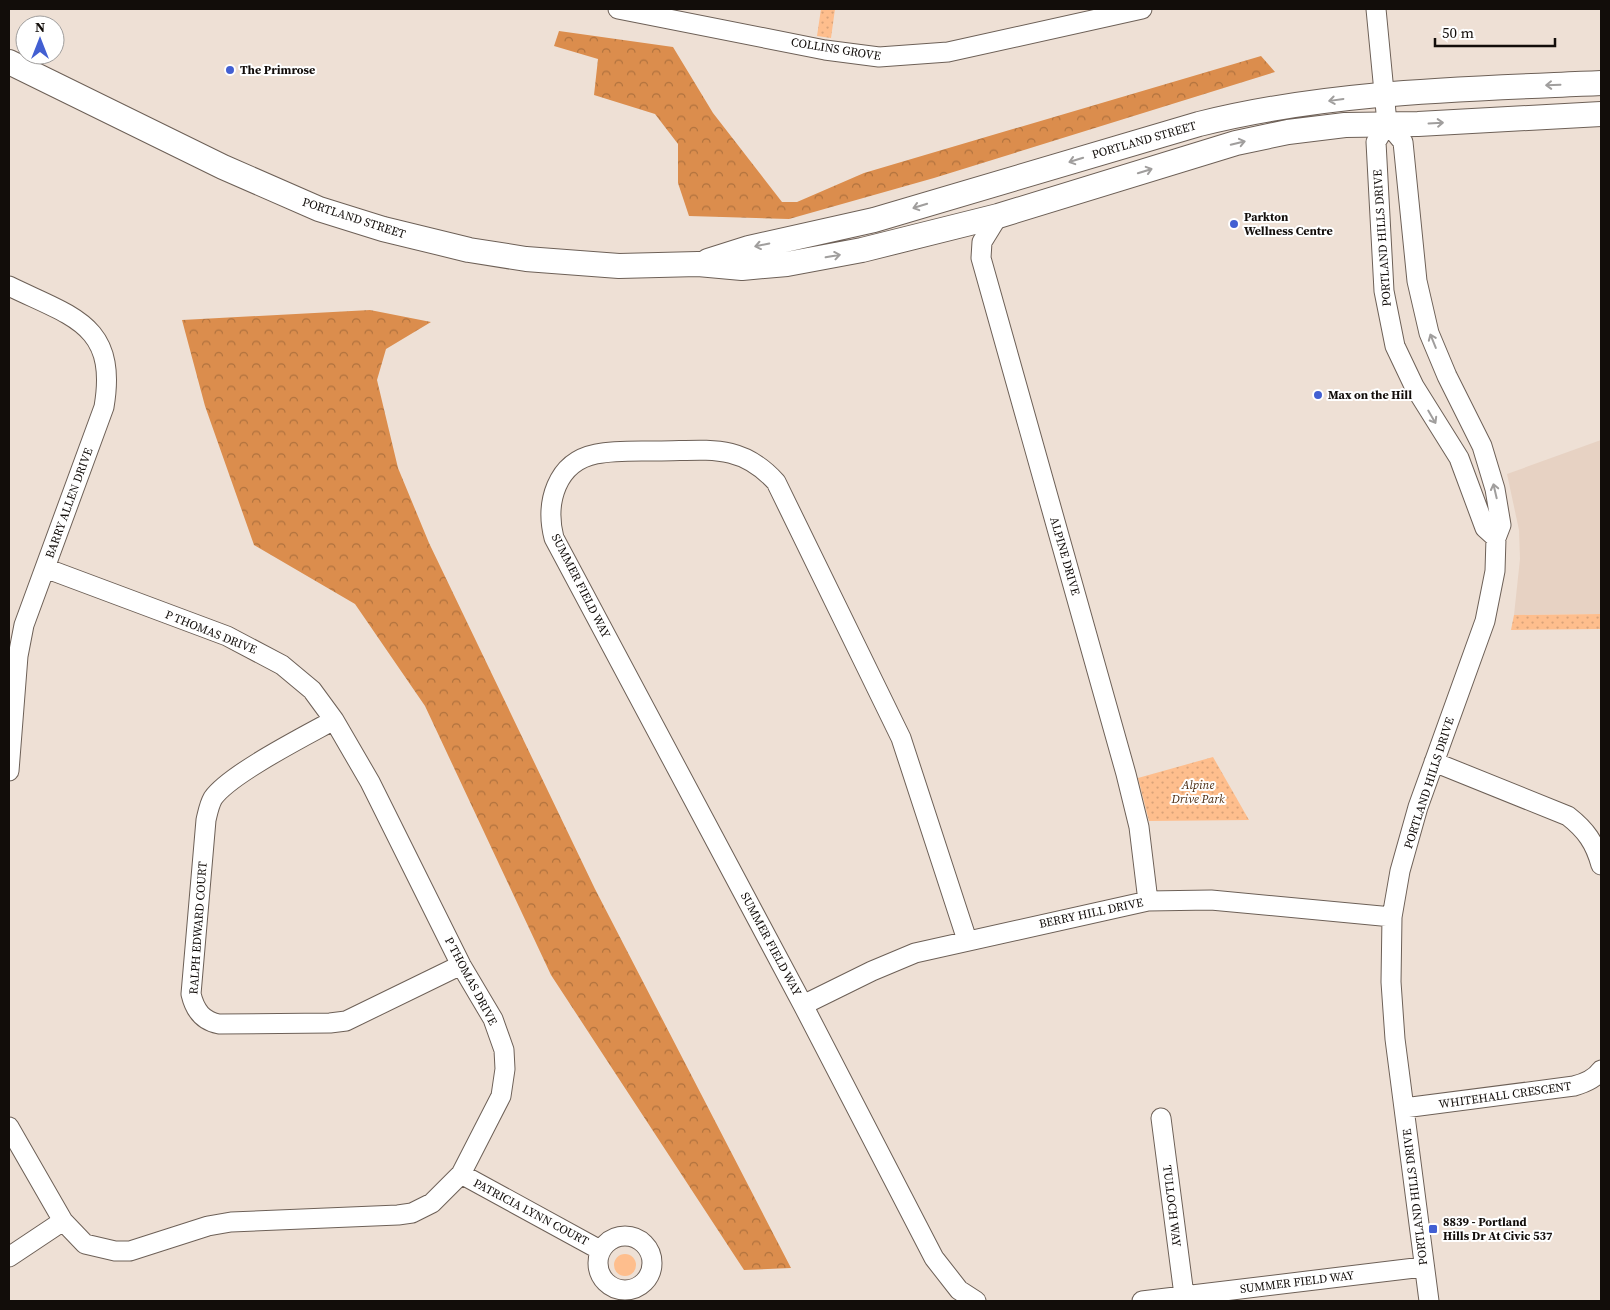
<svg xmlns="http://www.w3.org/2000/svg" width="1610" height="1310" viewBox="0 0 1610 1310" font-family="'Source Serif 4',serif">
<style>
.built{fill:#e7d2c3}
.grass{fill:#febe8d}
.forest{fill:url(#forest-crowns)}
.park{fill:url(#park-dots)}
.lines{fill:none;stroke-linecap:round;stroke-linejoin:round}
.minor-casing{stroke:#6d6057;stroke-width:21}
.major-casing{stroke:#6d6057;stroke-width:26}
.minor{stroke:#fff;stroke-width:19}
.major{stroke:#fff;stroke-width:24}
.oneway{stroke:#a09e9d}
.poi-dot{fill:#425fd2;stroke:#fff;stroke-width:2}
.labels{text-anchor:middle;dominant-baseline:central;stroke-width:4;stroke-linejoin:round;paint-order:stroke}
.street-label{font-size:12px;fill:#120d0a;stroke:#fff}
.poi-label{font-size:12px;font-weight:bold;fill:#120d0a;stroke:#fff;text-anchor:start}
.park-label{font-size:12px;font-style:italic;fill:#49290e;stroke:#fff}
</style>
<defs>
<pattern id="forest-crowns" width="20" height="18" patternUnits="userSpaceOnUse" patternTransform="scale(1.25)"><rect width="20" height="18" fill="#db8d4d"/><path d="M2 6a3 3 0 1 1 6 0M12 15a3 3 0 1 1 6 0" fill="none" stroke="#b0723e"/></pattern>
<pattern id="park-dots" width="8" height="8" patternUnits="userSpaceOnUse" patternTransform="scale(1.25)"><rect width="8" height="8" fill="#febe8d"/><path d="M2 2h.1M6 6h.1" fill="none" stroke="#d9a278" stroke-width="1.8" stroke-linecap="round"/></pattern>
</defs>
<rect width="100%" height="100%" fill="#eee0d5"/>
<path class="built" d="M1601 440V614L1514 615 1520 559 1519 530 1507 474Z"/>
<path class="grass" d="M614 1265a11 11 0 1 1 22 0a11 11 0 1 1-22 0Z"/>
<path class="forest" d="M559 31 673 47 713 113 782 202H797L864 173 1261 56 1275 72 934 178 789 219 689 216 678 183V144L655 114 594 95 598 59 554 46Z
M370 310 431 322 386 349 377 380 398 468 429 543 595 889 791 1268 744 1270 551 975 425 706 355 604 254 545 205 406 182 320Z"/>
<path class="park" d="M821 9H835L831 38 817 36Z
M1601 614V629L1511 630 1514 615Z
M1213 757 1249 820 1149 821 1138 778Z"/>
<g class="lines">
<defs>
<path id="minor" d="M618 9 825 50 879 57 948 52 1142 9
M1376 9 1387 123 1403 142 1417 281 1429 333 1447 376 1482 446 1495 489 1501 525 1496 538 1495 571 1485 621 1418 807 1400 871 1392 917 1391 982 1395 1039 1429 1301
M1387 123 1376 142 1384 291 1395 346 1414 386 1459 458 1485 528 1496 538
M998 216 982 242 981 258 1126 774 1139 827 1148 901
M9 286C72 317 118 324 104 407L24 625 18 656 9 771
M334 720C305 736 230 774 213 798 209 805 208 812 206 820L191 994C195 1011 203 1021 219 1024L330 1023 346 1021 461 965
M1434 762 1568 816C1586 830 1595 843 1601 865
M967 940 901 738 776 482C740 442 706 451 657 451 637 451 616 450 596 454 556 462 545 503 554 538L803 1005 934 1258 959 1290 976 1301
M803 1005 872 971 915 953 1148 901 1211 900 1392 917
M1404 1108 1574 1086C1585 1083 1595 1079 1601 1070
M1161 1118 1184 1295
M9 1127 63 1221 85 1244 115 1251H130L208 1226 231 1222 398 1215 412 1213 432 1203 461 1174 501 1096 505 1069 504 1050 493 1019 461 965 370 782 334 720 312 690 282 665 227 636 45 568
M461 1174 600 1250
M598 1263a27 27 0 1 1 54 0a27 27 0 1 1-54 0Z
M9 1257 63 1221
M1142 1301 1423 1267"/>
<path id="major" d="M9 62 223 167 319 209 383 229 469 250 526 259 619 266 698 264 742 268 787 264 862 250 998 216 1236 143 1288 132 1345 125 1418 124 1601 114
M708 261 749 248 874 220 1199 124C1330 91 1466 89 1601 83"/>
</defs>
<use href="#minor" class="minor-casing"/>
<use href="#major" class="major-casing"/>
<use href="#minor" class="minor"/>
<use href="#major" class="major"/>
</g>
<defs><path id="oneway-shaft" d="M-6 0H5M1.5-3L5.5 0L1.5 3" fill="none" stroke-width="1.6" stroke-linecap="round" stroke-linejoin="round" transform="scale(1.25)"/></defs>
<g class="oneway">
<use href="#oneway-shaft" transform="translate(1553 85) rotate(178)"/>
<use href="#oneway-shaft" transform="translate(1336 100) rotate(172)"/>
<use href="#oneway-shaft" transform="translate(1436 123) rotate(-3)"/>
<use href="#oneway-shaft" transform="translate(1238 143) rotate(-14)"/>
<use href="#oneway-shaft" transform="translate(1076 160) rotate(163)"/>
<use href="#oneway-shaft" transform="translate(1145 171) rotate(-17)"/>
<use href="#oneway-shaft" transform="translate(920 206) rotate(163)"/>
<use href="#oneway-shaft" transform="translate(762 245) rotate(168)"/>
<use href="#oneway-shaft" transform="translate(833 256) rotate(-10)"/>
<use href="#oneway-shaft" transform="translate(1433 341) rotate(-112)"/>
<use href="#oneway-shaft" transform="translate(1432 417) rotate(60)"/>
<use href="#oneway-shaft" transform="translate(1495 491) rotate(-103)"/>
</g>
<g class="poi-dot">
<circle cx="230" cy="70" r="5"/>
<circle cx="1234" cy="224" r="5"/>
<circle cx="1318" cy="395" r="5"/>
<rect x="1428" y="1224" width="10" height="10" rx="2.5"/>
</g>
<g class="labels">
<g class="street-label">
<text transform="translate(836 49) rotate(9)">COLLINS GROVE</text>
<text transform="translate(1144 140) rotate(-16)">PORTLAND STREET</text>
<text transform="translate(354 218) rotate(18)">PORTLAND STREET</text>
<text transform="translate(1382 238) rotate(-94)">PORTLAND HILLS DRIVE</text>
<text transform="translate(69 503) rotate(-70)">BARRY ALLEN DRIVE</text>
<text transform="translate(1065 556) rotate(74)">ALPINE DRIVE</text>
<text transform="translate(581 586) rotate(63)">SUMMER FIELD WAY</text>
<text transform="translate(211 632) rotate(22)">P THOMAS DRIVE</text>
<text transform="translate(1429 783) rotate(-72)">PORTLAND HILLS DRIVE</text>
<text transform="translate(1091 913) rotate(-12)">BERRY HILL DRIVE</text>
<text transform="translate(198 928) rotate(-86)">RALPH EDWARD COURT</text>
<text transform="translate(771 944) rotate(62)">SUMMER FIELD WAY</text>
<text transform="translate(471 981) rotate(62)">P THOMAS DRIVE</text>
<text transform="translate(1505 1095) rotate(-8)">WHITEHALL CRESCENT</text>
<text transform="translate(1415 1197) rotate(-97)">PORTLAND HILLS DRIVE</text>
<text transform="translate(1172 1206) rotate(83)">TULLOCH WAY</text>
<text transform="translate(531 1212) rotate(28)">PATRICIA LYNN COURT</text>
<text transform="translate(1297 1282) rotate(-7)">SUMMER FIELD WAY</text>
</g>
<g class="poi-label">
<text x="240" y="70">The Primrose</text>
<text x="1244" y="217">Parkton<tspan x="1244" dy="14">Wellness Centre</tspan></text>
<text x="1328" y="395">Max on the Hill</text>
<text x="1443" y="1222">8839 - Portland<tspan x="1443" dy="14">Hills Dr At Civic 537</tspan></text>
</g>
<g class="park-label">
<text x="1198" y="785">Alpine<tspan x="1198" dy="14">Drive Park</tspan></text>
</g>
</g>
<rect width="1610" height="1310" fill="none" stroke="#120d0a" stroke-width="20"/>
<g transform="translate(40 40)"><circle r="24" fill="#ffffff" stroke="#a09e9d"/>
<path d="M0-4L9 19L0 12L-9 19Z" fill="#425fd2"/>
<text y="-8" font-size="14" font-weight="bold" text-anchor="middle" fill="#120d0a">N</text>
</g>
<path d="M1435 38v8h120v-8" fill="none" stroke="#120d0a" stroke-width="2.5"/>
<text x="1442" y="38" font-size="15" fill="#120d0a" stroke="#ffffff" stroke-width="4" paint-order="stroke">50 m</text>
</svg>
